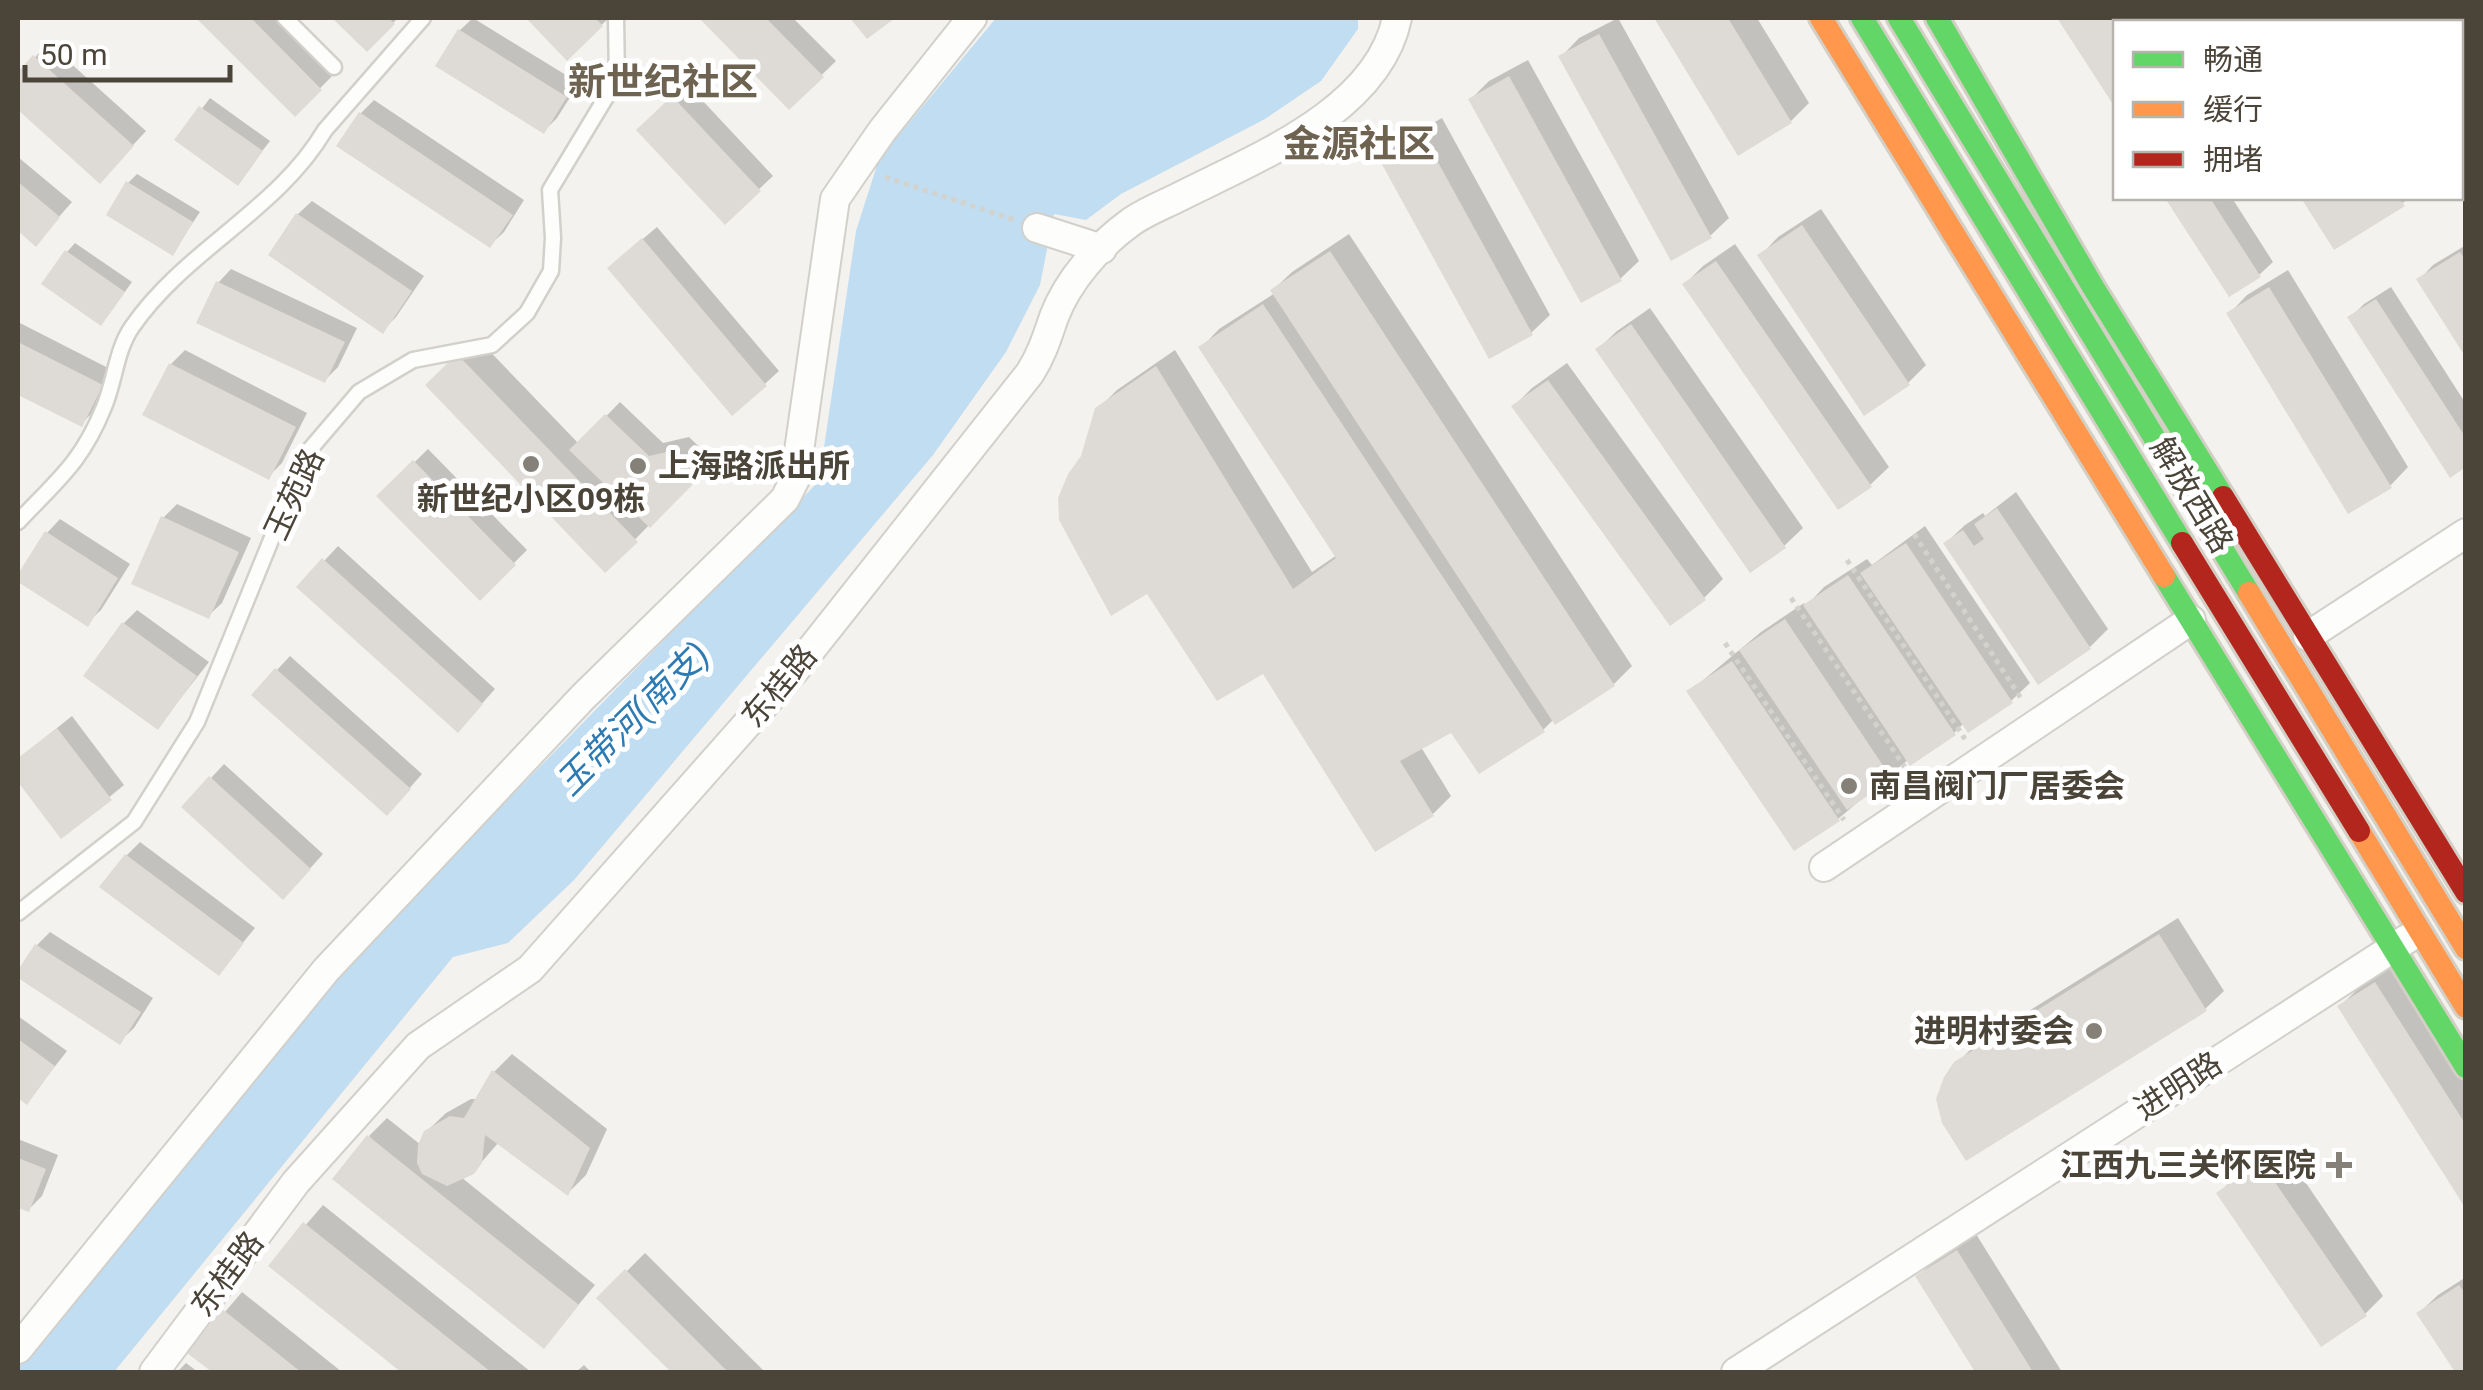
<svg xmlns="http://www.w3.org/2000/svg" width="2483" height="1390" viewBox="0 0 2483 1390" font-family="Roboto,'Noto Sans SC',sans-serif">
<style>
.water{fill:#c0ddf1}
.shadow{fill:#0003}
.building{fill:#dedbd6}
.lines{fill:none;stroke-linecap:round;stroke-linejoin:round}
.lane-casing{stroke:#d2d0cb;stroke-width:19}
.street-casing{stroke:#d2d0cb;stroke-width:32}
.fast-casing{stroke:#d3cfc5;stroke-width:28}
.slow-casing{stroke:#d3cfc5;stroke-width:28}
.jam-casing{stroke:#d3cfc5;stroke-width:28}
.path{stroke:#d3d2cc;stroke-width:5;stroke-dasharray:5 5;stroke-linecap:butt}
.lane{stroke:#fdfdfc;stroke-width:14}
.street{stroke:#fdfdfc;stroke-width:28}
.fast{stroke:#63d668;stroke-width:22}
.slow{stroke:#ff974d;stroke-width:22}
.jam{stroke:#b3261e;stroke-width:22}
.poi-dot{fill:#868178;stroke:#fff;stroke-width:4}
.labels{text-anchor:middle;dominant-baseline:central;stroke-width:10;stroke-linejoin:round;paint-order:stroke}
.poi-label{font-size:32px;font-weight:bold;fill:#4b4439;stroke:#fff;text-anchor:start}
.street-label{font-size:32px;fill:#4b4439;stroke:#fff}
.water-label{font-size:35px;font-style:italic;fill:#2e7ab2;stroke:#fff}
.quarter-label{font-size:38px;font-weight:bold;fill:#6e6250;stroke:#fff}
</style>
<rect width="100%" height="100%" fill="#f4f2ee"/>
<path class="water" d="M996 18H1358V29L1321 81 1265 119 1121 194 1086 220 1054 214 1040 285 1006 352 933 455 574 880 508 943 453 957 114 1372H18V1367L280 1033 819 481 856 231 879 159Z"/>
<path class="shadow" d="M199 18H278L334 74 295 114Z
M336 18H398L367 49Z
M473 18 579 83 557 118 544 131 439 65 460 30Z
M529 18H609L567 57Z
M702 18H793L836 61 789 107Z
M1618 18 1729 218 1710 236 1561 57 1579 38Z
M1657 18H1757L1809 103 1791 121 1739 152Z
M2060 18H2152L2155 22H2116L2114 103Z
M2183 18H2248L2251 22H2186Z
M2277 18H2299L2291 22H2280Z
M48 43 146 131 100 181 18 107V76Z
M1528 60 1639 261 1620 279 1471 99 1489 81Z
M2460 69 2466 77V171L2460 163Z
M687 84 773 176 725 221 639 130Z
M210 98 270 141 238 182 178 140Z
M374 100 524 200 504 232 490 245 360 114Z
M1442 118 1550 315 1531 333 1382 159 1400 141Z
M18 157 72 202 36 243 18 228Z
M137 174 200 212 173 252 128 183Z
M2168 198H2232L2273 262 2259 275 2229 294Z
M2304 198H2410L2335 247Z
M312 201 424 276 396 317 383 330 271 254 298 214Z
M1821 209 1926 365 1908 383 1760 256 1778 237Z
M657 227 779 371 733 413 624 255Z
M1349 234 1632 666 1614 684 1554 719 1543 730 1452 729 1421 747 1451 796 1433 814 1162 582 1083 457 1098 409 1117 390 1175 350 1312 572 1337 555 1201 348 1219 329 1275 293 1273 290 1292 272Z
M75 243 132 282 109 314 67 252Z
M1735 244 1889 467 1870 485 1685 284 1703 266Z
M2466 245V353L2420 279 2433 265Z
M231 269 357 328 338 367 325 380 218 283Z
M2288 270 2408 467 2390 486 2229 314 2247 295Z
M2391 287 2466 404V464L2350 318 2364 304Z
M1650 308 1803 528 1784 546 1598 349 1617 331Z
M18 322 114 371 95 410 81 424 18 392Z
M477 338 579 444 620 402 663 443 689 437 713 460 605 570 429 385Z
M185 350 307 413 282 463 268 477 171 364Z
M1567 363 1723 579 1704 598 1670 622 1514 406 1532 388Z
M428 449 527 550 480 597 380 496Z
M2016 492 2108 629 2090 647 1946 543 1965 525 1983 513 1985 516Z
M177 504 251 538 222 603 208 616 163 518Z
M60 519 130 564 101 610 87 623 18 579 47 533Z
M1925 526 2030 683 2011 701 1964 723 1954 733 1909 759 1838 819 1690 691 1761 632 1804 603 1806 606 1824 587 1867 559 1872 565Z
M338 546 495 689 471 716 300 587Z
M137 610 209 662 158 727 123 624Z
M290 656 422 774 400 799 277 670Z
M72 716 124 785 62 836 18 778V759Z
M224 764 323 854 297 883 211 778Z
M140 842 255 928 218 973 126 856Z
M2178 918 2224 991 2205 1009 1956 1064 1976 1044Z
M50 932 153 998 134 1028 120 1041 18 975 37 945Z
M2394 966 2466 1079V1204L2340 1006 2359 988Z
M18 1016 67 1051 27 1102 18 1095Z
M512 1054 607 1129 586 1175 568 1193 499 1142 473 1172 461 1177 595 1285 544 1346 369 1136 387 1118 421 1145 426 1132 446 1113 471 1099H478L494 1072Z
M18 1139 58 1155 42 1196 28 1210 18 1205Z
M2280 1145 2383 1296 2365 1314 2219 1193 2237 1175Z
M323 1205 531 1372H405L271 1265Z
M1976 1234 2062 1372H1978L1918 1276 1937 1258Z
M645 1253 765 1372H675L600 1298Z
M2466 1277V1372H2458L2419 1313 2438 1295Z
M242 1292 342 1372H216L191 1352Z
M186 1363 198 1372H177Z
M584 1365 591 1372H576Z"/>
<path class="building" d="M196 18H251L322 90 295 117Z
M332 18H388L395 24 367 52Z
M526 18H595L603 26 567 61Z
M699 18H766L824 77 789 110Z
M850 18H895L867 39Z
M1654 18H1728L1792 123 1738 156Z
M2057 18H2123L2126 22H2116V109Z
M458 29 567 97 544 134 435 66Z
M1599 34 1712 238 1671 261 1558 56Z
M33 55 134 146 100 184 18 110V72Z
M1509 76 1622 281 1581 303 1468 99Z
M672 96 761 191 725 225 636 130Z
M2460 104 2466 112V176L2460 168Z
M199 106 263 151 238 186 174 140Z
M359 112 513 215 490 248 336 146Z
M1423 135 1533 335 1489 359 1379 159Z
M126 181 193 222 173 256 106 215Z
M18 182 60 217 36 247 18 231Z
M2165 198H2210L2261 277 2229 297Z
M2301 198H2399L2405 206 2334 250Z
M296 213 412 291 383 334 268 255Z
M1802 225 1910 385 1864 416 1757 255Z
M642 238 767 386 732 416 607 268Z
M65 250 125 292 101 326 41 284Z
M1330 251 1615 686 1555 725 1270 290Z
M2460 252 2466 261V358L2416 279Z
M1716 261 1872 487 1838 510 1682 284Z
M216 281 345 342 325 383 196 323Z
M2269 287 2392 488 2348 514 2226 313Z
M2376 299 2466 438V467L2450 478 2347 317Z
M1263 304 1545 732 1479 774 1451 733 1400 761 1434 816 1375 852 1263 674 1217 701 1147 594 1111 616 1059 520 1058 498 1068 474 1081 456 1095 408 1156 366 1293 589 1336 558 1198 347Z
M1631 324 1786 548 1750 573 1595 349Z
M18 342 103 385 82 427 18 395Z
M457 354 638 542 605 573 425 385Z
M169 363 296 427 269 480 142 415Z
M1548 380 1706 600 1670 626 1511 406Z
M605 414 649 456 675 450 701 476 650 528 569 450Z
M413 460 516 565 480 601 376 496Z
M1997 508 2091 649 2038 685 1943 543 1963 530 1974 546 1984 539 1974 524Z
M161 516 239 552 209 619 131 584Z
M45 531 118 578 88 627 18 582V574Z
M1906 543 2013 703 1968 733 1860 573Z
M322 558 483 704 458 733 296 587Z
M1848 575 1956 735 1910 766 1803 605Z
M1785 619 1892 779 1847 810 1739 650Z
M122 622 197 676 158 730 83 676Z
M1732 661 1840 821 1794 851 1686 691Z
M275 668 411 789 387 816 251 695Z
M57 728 112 800 61 839 18 782V758Z
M209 776 311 869 283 900 181 807Z
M125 854 244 943 219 976 99 887Z
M2159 934 2207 1011 1966 1161 1942 1123 1936 1099 1944 1077 1954 1062Z
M35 944 141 1012 120 1045 18 978V970Z
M2375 982 2466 1125V1209L2337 1006Z
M18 1039 55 1066 27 1105 18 1098Z
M492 1070 590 1148 568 1196 485 1135 482 1163 474 1174 447 1186 422 1174 417 1163 418 1145 424 1131 450 1116 464 1118Z
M367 1135 579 1305 544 1349 332 1179Z
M18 1158 46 1169 29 1212 18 1208Z
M2261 1162 2367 1316 2321 1347 2216 1193Z
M303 1222 491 1372H401L268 1266Z
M1957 1250 2033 1372H1975L1915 1276Z
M625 1269 728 1372H671L596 1298Z
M2459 1285 2466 1294V1372H2455L2416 1313Z
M222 1309 301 1372H212L187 1353Z"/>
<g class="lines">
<defs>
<path id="lane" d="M285 18 334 67
M18 522C57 480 81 464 104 407 115 381 116 350 132 327 186 249 277 211 325 130L423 18
M18 913 134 822 197 722 306 454 359 392 413 360 492 345 527 313 551 271 553 238 550 190 617 79 616 18"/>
<path id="street" d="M1037 228 1102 249
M2308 636 2466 533
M1824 867 2191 620
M18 1349 326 970 583 697 785 499 795 479 835 199 882 131 972 18
M154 1372 296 1182 418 1046 530 969 794 671 1030 373C1042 354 1047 337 1054 317 1068 280 1099 245 1131 222 1145 212 1163 205 1179 197 1256 158 1378 111 1397 18
M1736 1372 2407 939"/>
<path id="fast" d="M1862 18 2182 543
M1899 18 2249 593
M1937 18 2093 287 2223 497
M2164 576 2466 1067"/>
<path id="slow" d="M1821 18 2164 576
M2249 593 2466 948
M2359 831 2466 1007"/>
<path id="jam" d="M2223 497 2466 892
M2182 543 2359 831"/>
</defs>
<use href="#lane" class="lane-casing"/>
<use href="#street" class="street-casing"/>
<use href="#fast" class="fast-casing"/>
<use href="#slow" class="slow-casing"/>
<use href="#jam" class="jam-casing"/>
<path class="path" d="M885 177 1015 220
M1914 534 2022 700
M1847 560 1965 739
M1791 598 1910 775
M1725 643 1844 820"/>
<use href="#lane" class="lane"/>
<use href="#street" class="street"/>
<use href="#fast" class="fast"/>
<use href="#slow" class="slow"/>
<use href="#jam" class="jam"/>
</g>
<g class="poi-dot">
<circle cx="531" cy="464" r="10"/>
<circle cx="638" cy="466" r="10"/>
<circle cx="1849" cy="786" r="10"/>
<circle cx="2094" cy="1031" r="10"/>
<path d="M2334 1150h10v10h10v10h-10v10h-10v-10h-10v-10h10z"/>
</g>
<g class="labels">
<g class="poi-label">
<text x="658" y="466">上海路派出所</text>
<text x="531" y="499" text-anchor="middle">新世纪小区09栋</text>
<text x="1869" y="786">南昌阀门厂居委会</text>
<text x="2074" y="1031" text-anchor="end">进明村委会</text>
<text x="2316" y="1165" text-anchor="end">江西九三关怀医院</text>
</g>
<g class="street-label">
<text transform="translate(294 494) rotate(-65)">玉苑路</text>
<text transform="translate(2192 495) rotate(59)">解放西路</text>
<text transform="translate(779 686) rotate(-50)">东桂路</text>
<text transform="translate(2178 1086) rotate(-33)">进明路</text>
<text transform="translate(227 1274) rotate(-53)">东桂路</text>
</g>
<g class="water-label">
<text transform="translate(633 719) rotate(-45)">玉带河(南支)</text>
</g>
<g class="quarter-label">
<text x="663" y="82">新世纪社区</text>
<text x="1359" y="144">金源社区</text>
</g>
</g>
<rect width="2483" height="1390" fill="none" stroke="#4b4439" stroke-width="40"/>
<rect x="2113" y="20" width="350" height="180" fill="#ffffff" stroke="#b7b4b0" stroke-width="2.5"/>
<rect x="2133" y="52" width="50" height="15" fill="#63d668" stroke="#b7b4b0" stroke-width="2.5"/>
<text x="2203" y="70" font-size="30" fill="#4b4439">畅通</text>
<rect x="2133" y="102" width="50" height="15" fill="#ff974d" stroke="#b7b4b0" stroke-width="2.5"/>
<text x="2203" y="120" font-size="30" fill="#4b4439">缓行</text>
<rect x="2133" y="152" width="50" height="15" fill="#b3261e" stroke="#b7b4b0" stroke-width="2.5"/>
<text x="2203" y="170" font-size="30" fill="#4b4439">拥堵</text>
<path d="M25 65v15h205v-15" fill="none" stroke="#4b4439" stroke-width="5"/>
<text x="40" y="65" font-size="30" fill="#4b4439" stroke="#ffffff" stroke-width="8" paint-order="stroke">50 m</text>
</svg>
